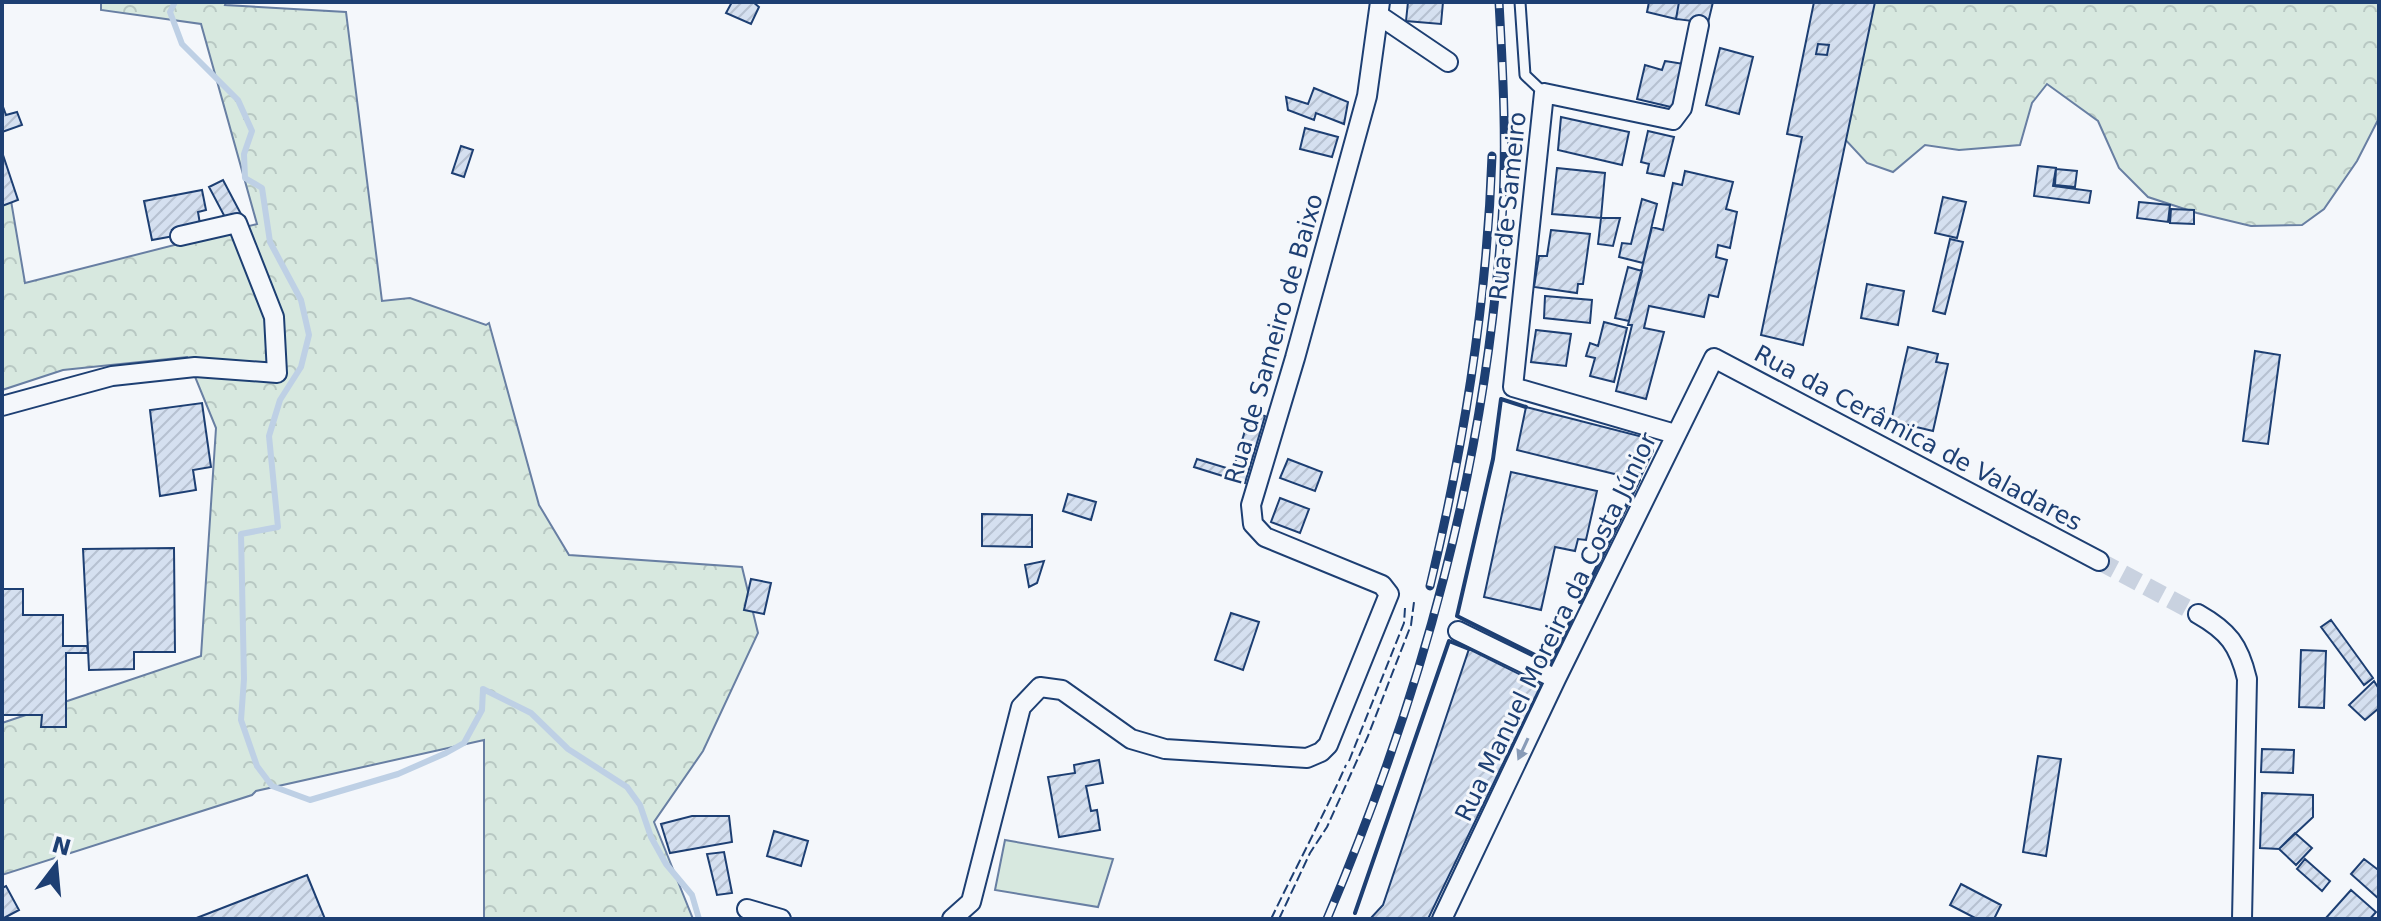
<svg xmlns="http://www.w3.org/2000/svg" width="2381" height="921" viewBox="0 0 2381 921" font-family="'DejaVu Sans',sans-serif">
<style>
.grass{fill:#d7e8df;stroke:#687fa3;stroke-width:2}
.forest{fill:url(#forest-crowns);stroke:#687fa3;stroke-width:2}
.lines{fill:none;stroke-linecap:round;stroke-linejoin:round}
.stream{stroke:#bed0e5;stroke-width:6}
.building{fill:url(#building-hatch);stroke:#1d3f73;stroke-width:2}
.street-tunnel{stroke:#c9d2e0;stroke-width:18;stroke-dasharray:18 9;stroke-linecap:butt}
.lane-casing{stroke:#1d3f73;stroke-width:13}
.street-casing{stroke:#1d3f73;stroke-width:22}
.lane{stroke:#f4f7fb;stroke-width:9}
.street{stroke:#f4f7fb;stroke-width:18}
.rail-casing{stroke:#1d3f73;stroke-width:9}
.rail{stroke:#f4f7fb;stroke-width:6;stroke-dasharray:18;stroke-linecap:butt}
.fence{stroke:#1d3f73;stroke-width:2;stroke-dasharray:10 4;stroke-linecap:butt}
.wall{stroke:#1d3f73;stroke-width:4}
.oneway{fill:#889bb7}
.labels{text-anchor:middle;dominant-baseline:central;stroke-width:6;stroke-linejoin:round;paint-order:stroke}
.street-label{font-size:24px;fill:#1d3f73;stroke:#f4f7fb}
</style>
<defs>
<pattern id="forest-crowns" width="20" height="18" patternUnits="userSpaceOnUse" patternTransform="scale(2)"><rect width="20" height="18" fill="#d7e8df"/><path d="M2 6a3 3 0 1 1 6 0M12 15a3 3 0 1 1 6 0" fill="none" stroke="#b8c8c3"/></pattern>
<pattern id="building-hatch" width="6" height="6" patternUnits="userSpaceOnUse" patternTransform="scale(2)"><rect width="6" height="6" fill="#d5e0f0"/><path d="M-1 1l2-2M0 6l6-6M5 7l2-2" fill="none" stroke="#b6c1d1"/></pattern>
</defs>
<rect width="100%" height="100%" fill="#f4f7fb"/>
<path class="grass" d="M1005 840 1113 859 1098 907 995 890Z"/>
<path class="forest" d="M101 2H226L225 5 346 12 382 301 410 298 486 325 489 323 539 505 569 555 742 567 758 633 703 751 654 822 693 919H484V740L256 791 252 795 2 875V723L201 656 216 428 187 357 63 370 2 390V186L8 183 25 283 257 224 201 24 101 10Z
M1873 2H2379V118L2357 161 2324 209 2302 225 2251 226 2197 213 2148 197 2119 168 2098 121 2047 84 2032 103 2020 145 1959 150 1925 145 1893 172 1867 163 1841 135Z"/>
<g class="lines">
<path class="stream" d="M175 2 170 12 182 44 238 100 252 131 244 154 245 178 262 188 270 242 301 300 309 335 301 367 280 400 269 436 278 527 241 534 244 679 241 720 257 766 272 786 310 800 398 774 446 753 464 743 482 710 483 689 531 713 568 749 627 787 640 805 651 837 666 864 692 895 699 919"/>
</g>
<path class="building" d="M732 2H753L759 7 751 24 726 13Z
M1408 2H1443L1441 24 1406 21Z
M1649 2H1679L1676 19 1647 12Z
M1679 2H1713L1708 23 1676 19Z
M1814 2H1875L1803 345 1761 335 1802 137 1787 134Z
M1818 44 1829 45 1827 55 1816 54Z
M1720 48 1753 57 1739 114 1706 105Z
M1665 61 1684 64 1675 108 1637 99 1645 65 1662 70Z
M1314 88 1348 102 1344 124 1316 113 1314 120 1288 110 1286 97 1308 104Z
M2 104 6 115 17 112 22 125 2 132Z
M1561 117 1629 132 1622 165 1558 150Z
M1305 128 1338 137 1332 157 1300 149Z
M1648 131 1674 137 1664 176 1647 173 1649 164 1641 162Z
M461 146 473 150 464 177 452 173Z
M2 152 18 200 2 206Z
M2038 166 2056 168 2053 186 2091 191 2089 203 2034 196Z
M1557 168 1605 173 1601 218 1552 214Z
M2056 169 2077 171 2075 187 2055 185Z
M1685 171 1733 182 1726 209 1737 212 1730 248 1718 245 1716 257 1727 260 1718 297 1709 295 1704 317 1649 306 1644 328 1664 332 1646 399 1616 391 1632 325H1628L1629 321 1652 227 1663 230 1673 183 1682 185Z
M223 180 241 214 227 221 209 187Z
M202 190 206 210 198 212 200 224 172 230 174 236 152 240 144 201Z
M1943 197 1966 202 1957 238 1935 233Z
M1642 199 1657 204 1643 263 1619 257 1622 243 1631 244Z
M2139 202 2170 205 2168 222 2137 218Z
M2171 209 2194 210V224L2170 223Z
M1601 218H1620L1613 246 1598 244Z
M1551 230 1590 234 1583 284H1578L1577 293 1534 287 1539 256H1547Z
M1950 239 1963 242 1945 314 1933 311Z
M1628 267 1642 271 1629 321 1615 318Z
M1867 284 1904 291 1898 325 1861 318Z
M1545 296 1592 300 1590 323 1544 318Z
M1604 322 1627 328 1614 382 1590 376 1595 358 1586 356 1590 343 1598 346Z
M1536 330 1571 334 1566 366 1531 362Z
M1908 347 1938 354 1936 362 1948 364 1933 431 1891 421Z
M2255 351 2280 355 2268 444 2243 441Z
M202 403 211 467 193 470 196 490 160 496 150 410Z
M1526 407 1647 438 1653 451 1639 480 1517 450Z
M1251 411 1265 416 1245 483 1194 467 1197 459 1233 470Z
M1288 459 1322 472 1315 491 1280 478Z
M1511 472 1597 491 1586 540 1578 539 1575 551 1555 547 1541 610 1484 597Z
M1068 494 1096 502 1091 520 1063 511Z
M1280 498 1309 509 1300 533 1271 522Z
M982 514 1032 515V547L982 546Z
M174 548 175 652H134V669L89 670 83 549Z
M1044 561 1037 583 1029 587 1025 565Z
M751 579 771 583 764 614 744 610Z
M2 589H23V615H63V646H87L88 653H66V727H41L42 715H2Z
M1231 613 1259 622 1243 670 1215 660Z
M2331 620 2373 678 2364 685 2321 627Z
M1469 649 1541 685 1428 919H1370L1383 905Z
M2301 650 2326 651 2324 708 2299 707Z
M2374 681 2379 689V708L2365 720 2349 705Z
M2262 749 2294 750 2293 773 2261 772Z
M2038 756 2061 759 2046 856 2023 852Z
M1099 760 1103 783 1086 786 1091 811 1097 810 1100 830 1059 837 1048 777 1075 773 1074 765Z
M2262 793 2313 795V817L2279 849 2260 848Z
M692 816H729L732 842 670 853 661 824Z
M774 831 808 841 801 866 767 856Z
M2295 833 2312 848 2296 865 2279 849Z
M724 852 732 893 717 895 707 854Z
M2305 859 2330 881 2322 891 2297 869Z
M2364 859 2377 869 2379 867V899L2351 874Z
M307 875 325 919H194Z
M1961 884 2001 905 1994 919H1977L1950 905Z
M6 886 19 910 2 919V888Z
M2351 890 2376 912 2370 919H2325Z"/>
<g class="lines">
<path class="street-tunnel" d="M2099 561 2198 614"/>
<defs>
<path id="lane" d="M1520 2 1525 75 1544 93"/>
<path id="street" d="M1380 16 1448 62
M2 406 112 376 195 367 277 373 274 317 237 223 180 236
M1675 434 1513 387 1544 93 1673 120 1682 108 1699 25
M2198 614C2228 631 2239 645 2247 679L2242 919
M1458 631 1556 679
M747 909 781 919
M952 919 971 902 1021 707 1040 687 1062 690 1131 739 1165 749 1307 758 1321 752 1328 745 1389 594 1382 585 1265 537 1253 524 1251 505 1295 358 1367 96 1380 2
M1442 919 1556 679 1714 358 2099 561"/>
</defs>
<use href="#lane" class="lane-casing"/>
<use href="#street" class="street-casing"/>
<use href="#lane" class="lane"/>
<use href="#street" class="street"/>
<defs>
<path id="rail" d="M1430 586C1464 445 1487 302 1492 156
M1327 919C1423 693 1485 465 1502 219 1507 147 1503 74 1499 2"/>
</defs>
<use href="#rail" class="rail-casing"/>
<use href="#rail" class="rail"/>
<path class="fence" d="M1349 761 1404 623 1405 608
M1271 919C1296 867 1323 817 1346 765
M1279 919 1310 853 1327 827 1368 736 1411 625 1414 602"/>
<path class="wall" d="M1526 407 1501 399 1493 459 1457 616 1551 663 1571 620
M1580 602 1639 480
M1355 913 1449 641 1469 649"/>
</g>
<defs><path id="oneway-solid" d="M-6-.8H1V-3.2L6.5 0L1 3.2V.8H-6Z" transform="scale(2)"/></defs>
<use class="oneway" href="#oneway-solid" transform="translate(1523 749) rotate(115)"/>
<g class="labels">
<g class="street-label">
<text transform="translate(1508 206) rotate(-84)">Rua de Sameiro</text>
<text transform="translate(1274 339) rotate(-74)">Rua de Sameiro de Baixo</text>
<text transform="translate(1918 438) rotate(28)">Rua da Cerâmica de Valadares</text>
<text transform="translate(1556 627) rotate(-64)">Rua Manuel Moreira da Costa Júnior</text>
</g>
</g>
<rect width="2381" height="921" fill="none" stroke="#1d3f73" stroke-width="8"/>
<g transform="translate(56 865) rotate(16)" stroke="#f4f7fb" stroke-width="6" paint-order="stroke">
<path d="M0-6L14 30L0 20L-14 30Z" fill="#1d3f73"/>
<text y="-12" font-size="22" font-weight="bold" text-anchor="middle" fill="#1d3f73">N</text>
</g>
</svg>
